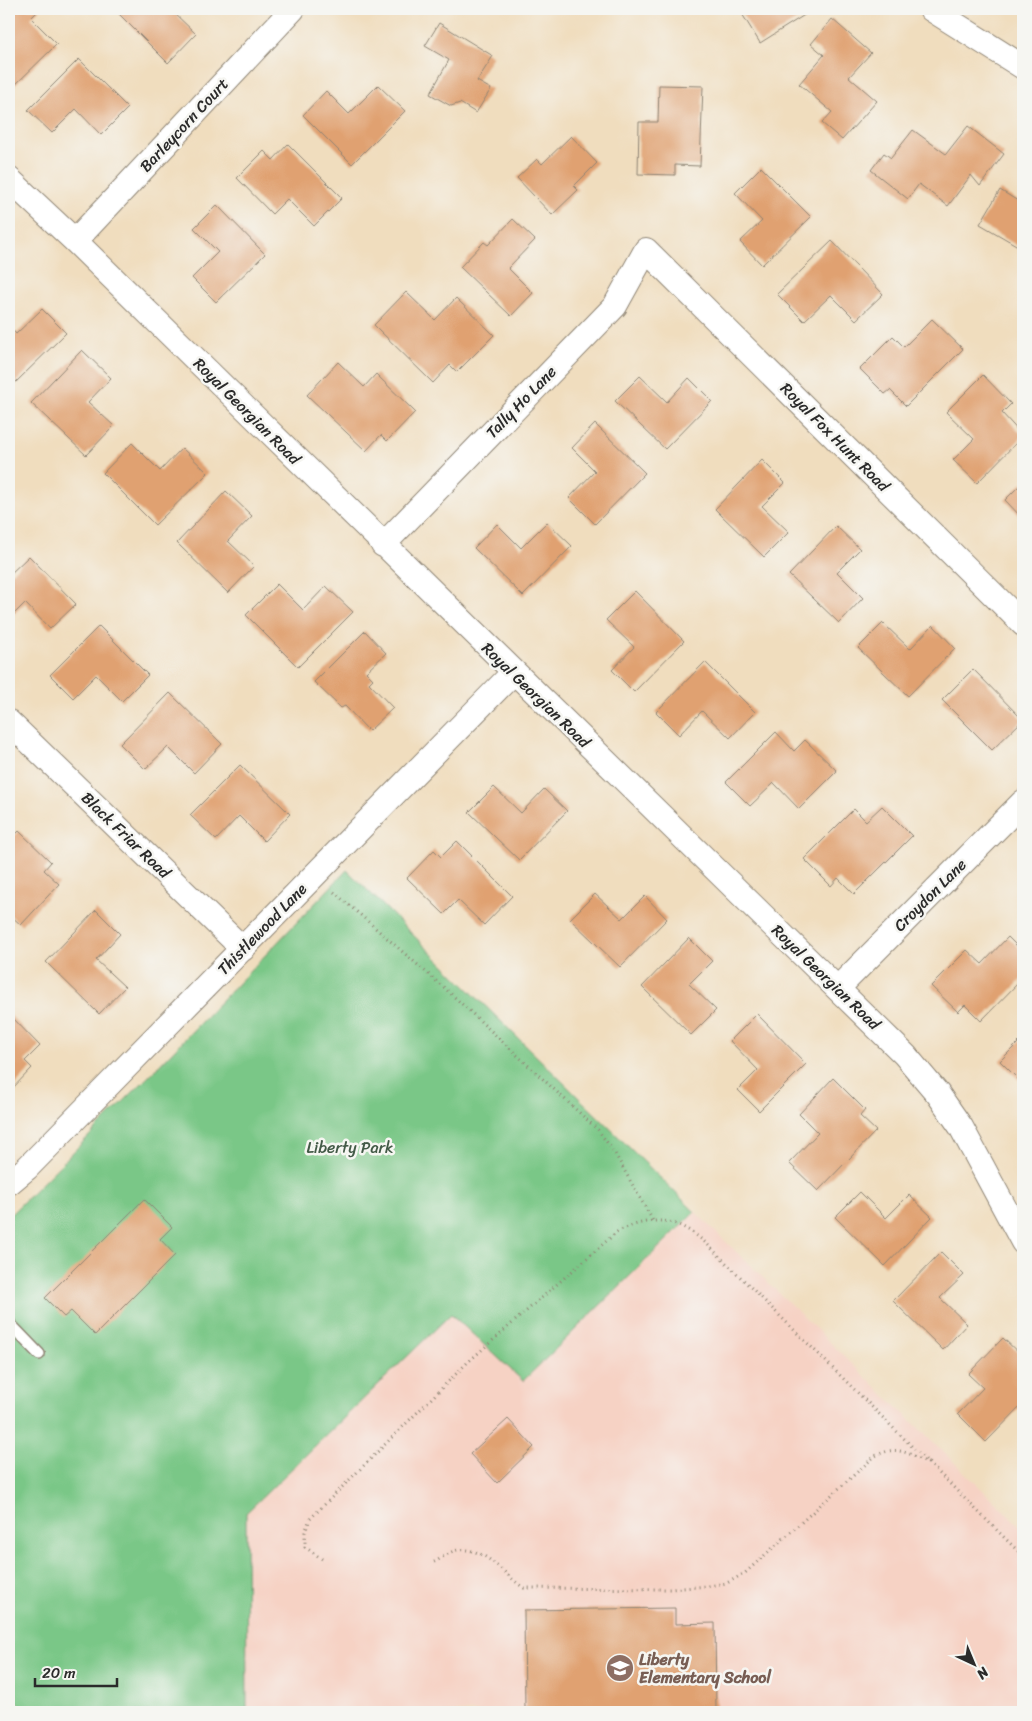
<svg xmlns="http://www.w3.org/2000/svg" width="1032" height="1721" viewBox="0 0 1032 1721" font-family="Sriracha,sans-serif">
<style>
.built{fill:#f6d2c4}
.green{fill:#7ac787;stroke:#527959}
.building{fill:#e0a171}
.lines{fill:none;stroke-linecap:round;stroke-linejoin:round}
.lane-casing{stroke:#8e8474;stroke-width:14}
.street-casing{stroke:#8e8474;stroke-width:26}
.path{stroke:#8e8474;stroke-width:3;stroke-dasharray:1 4;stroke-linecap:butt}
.lane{stroke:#fff;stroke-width:11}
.street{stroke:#fff;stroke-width:24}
.labels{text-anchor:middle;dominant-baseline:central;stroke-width:5;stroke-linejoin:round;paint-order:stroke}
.street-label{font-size:16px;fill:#2b2b2b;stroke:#f6f6f2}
.park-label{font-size:16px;fill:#435a47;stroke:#f6f6f2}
.education-label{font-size:16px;font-weight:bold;fill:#785e54;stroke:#f6f6f2;text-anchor:start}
</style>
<rect width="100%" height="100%" fill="#f6f6f2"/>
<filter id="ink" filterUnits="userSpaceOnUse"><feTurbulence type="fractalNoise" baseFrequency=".02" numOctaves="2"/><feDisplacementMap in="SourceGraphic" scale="10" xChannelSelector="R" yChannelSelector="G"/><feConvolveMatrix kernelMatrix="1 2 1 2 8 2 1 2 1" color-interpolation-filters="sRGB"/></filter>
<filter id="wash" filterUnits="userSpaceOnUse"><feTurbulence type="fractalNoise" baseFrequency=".0096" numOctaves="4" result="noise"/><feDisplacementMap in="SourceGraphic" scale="20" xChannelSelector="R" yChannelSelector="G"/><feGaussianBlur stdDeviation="1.12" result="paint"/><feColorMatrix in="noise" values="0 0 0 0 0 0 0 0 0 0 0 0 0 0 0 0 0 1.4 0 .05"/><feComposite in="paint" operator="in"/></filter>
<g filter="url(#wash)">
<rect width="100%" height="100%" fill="#f0ddbe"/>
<path class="built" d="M695 1212 1023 1529V1712H247L246 1514 451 1314 523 1381Z"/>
<path class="green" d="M347 870 695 1212 523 1381 451 1314 246 1513 247 1712H28L9 1693V1216L152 1073Z"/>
<g id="blocks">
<path class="building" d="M9 9H40L31 18 57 44 10 90Z
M118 9H170L196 34 168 63 116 11Z
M739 9H814L760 43Z
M832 19 871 53 849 77 877 101 842 140 822 123 832 112 799 84 824 55 811 44Z
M439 23 493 56 477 81 491 89 476 113 460 103 451 106 430 94 449 60 425 46Z
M79 59 128 108 101 135 76 109 52 133 28 110Z
M378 85 405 111 352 164 303 115 326 91 349 114Z
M659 85 703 86 700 166 675 165V175L638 174 639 122H658Z
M968 126 1004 154 980 186 971 175 948 206 919 184 908 199 871 170 884 153 891 158 913 130 946 154Z
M571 136 597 163 574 186 578 190 552 215 517 178 537 159 542 164Z
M288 144 342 198 314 226 287 199 272 214 237 178 264 151 273 160Z
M761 167 811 217 762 265 740 242 762 221 735 193Z
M1000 190 1023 204V249L980 224Z
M217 205 265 254 216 302 192 278 218 252 194 228Z
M513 219 535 240 508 268 533 293 511 316 460 267 484 242 488 245Z
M832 241 883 294 856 320 831 295 804 321 777 294Z
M406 292 435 320 456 298 494 335 457 372 450 365 433 383 374 325Z
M42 309 66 333 14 384 9 379V326L16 334Z
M932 319 963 349 906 406 890 390 885 394 860 369 893 336 904 347Z
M82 350 111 378 88 402 114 426 86 455 31 403Z
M338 362 364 387 376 374 415 412 387 441 381 435 366 451 307 395Z
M983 375 1011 404 1002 413 1023 436 977 483 953 460 974 439 946 412Z
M640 376 667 402 689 378 712 401 665 449 615 401Z
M595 424 645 473 595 524 569 498 595 471 572 448Z
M132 443 160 471 182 448 208 473 155 525 103 473Z
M762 460 785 483 762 506 789 532 764 557 715 509Z
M1023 482V519L1005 500Z
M226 491 252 516 228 541 254 566 228 593 177 543Z
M547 522 572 546 523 596 474 548 497 524 521 548Z
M836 526 860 549 837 572 863 598 839 623 789 575Z
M29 556 76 604 50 629 25 603 9 619V575Z
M277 584 303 610 326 586 353 612 298 667 246 615Z
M635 591 684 641 634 692 612 670 634 647 606 620Z
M883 623 910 649 933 625 955 648 908 696 858 648Z
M99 626 148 675 122 701 96 675 73 698 50 675Z
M365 631 386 653 366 672 373 679 369 683 393 708 369 731 345 706 341 708 314 682Z
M705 662 755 712 730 738 702 711 679 735 656 712Z
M973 669 1023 720 992 750 942 700Z
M170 693 222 744 194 773 168 747 145 769 120 744Z
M776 732 794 751 805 740 837 771 799 809 774 783 750 806 726 782Z
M240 765 290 814 264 841 239 816 216 840 190 815Z
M494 787 521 813 544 789 567 811 519 860 469 812Z
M882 806 912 836 854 894 838 878 831 886 804 859 854 809 866 821Z
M19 831 51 862 44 870 59 884 21 925 9 914V841Z
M457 841 512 896 484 925 458 900 444 914 407 878 434 850 441 857Z
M595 894 622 919 645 896 667 919 620 967 570 919Z
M96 910 120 934 96 960 125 987 99 1014 46 962Z
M1008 937 1023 952V978L981 1021 965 1005 958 1012 931 986 967 950 982 964Z
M689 938 712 961 689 984 716 1010 691 1035 642 987Z
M9 1014 40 1046 25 1061 32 1068 9 1092Z
M757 1014 806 1064 759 1111 738 1090 758 1070 730 1041Z
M1023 1038V1084L1000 1061Z
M833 1078 865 1110 860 1116 876 1131 818 1191 789 1163 818 1133 799 1114Z
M860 1192 886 1218 909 1195 932 1217 885 1266 835 1217Z
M144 1199 172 1227 160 1239 175 1255 95 1335 71 1311 64 1317 45 1298Z
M941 1252 964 1275 940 1298 967 1324 943 1350 893 1301Z
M1003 1338 1023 1357V1404L986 1442 958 1414 983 1388 968 1374Z
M508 1419 534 1447 497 1483 470 1454Z
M675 1608V1624L715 1623 716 1712H525L524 1610Z"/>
</g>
</g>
<g filter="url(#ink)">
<use href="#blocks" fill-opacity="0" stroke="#8e8474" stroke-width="1"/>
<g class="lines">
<defs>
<path id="lane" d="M9 1323 39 1354"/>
<path id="street" d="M931 9 1023 67
M9 179 75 241 905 1055 938 1094 961 1127 1023 1242
M75 241 293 9
M383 545 615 306 646 250 1023 624
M9 722 243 949
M838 988 1023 802
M9 1183 27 1168 513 673"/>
</defs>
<use href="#lane" class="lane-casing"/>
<use href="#street" class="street-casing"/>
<path class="path" d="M334 892 450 993 598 1130 614 1152 653 1221
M322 1559 305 1547V1532L310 1519 468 1362 618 1231C656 1215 676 1217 707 1244L1023 1556
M434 1562C441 1559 450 1551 458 1550 486 1547 503 1574 524 1588L670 1589 708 1586 727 1583 745 1573 875 1456C898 1444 909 1454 930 1464"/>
<use href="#lane" class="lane"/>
<use href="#street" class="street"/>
</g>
</g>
<defs>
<symbol id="school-disc" viewBox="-11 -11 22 22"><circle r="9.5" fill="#8d6e63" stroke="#f6f6f2"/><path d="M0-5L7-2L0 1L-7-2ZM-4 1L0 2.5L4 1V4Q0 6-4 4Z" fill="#fff"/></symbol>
</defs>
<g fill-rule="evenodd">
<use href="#school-disc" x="604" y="1652" width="32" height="32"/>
</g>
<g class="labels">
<g class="street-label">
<text transform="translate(184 125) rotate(-47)">Barleycorn Court</text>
<text transform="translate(521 402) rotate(-46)">Tally Ho Lane</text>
<text transform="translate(247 411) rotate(45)">Royal Georgian Road</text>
<text transform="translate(835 437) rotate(45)">Royal Fox Hunt Road</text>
<text transform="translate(536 695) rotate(44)">Royal Georgian Road</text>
<text transform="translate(126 835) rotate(44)">Black Friar Road</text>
<text transform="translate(930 895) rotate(-45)">Croydon Lane</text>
<text transform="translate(262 929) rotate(-46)">Thistlewood Lane</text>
<text transform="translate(826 977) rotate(44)">Royal Georgian Road</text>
</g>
<g class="park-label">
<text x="350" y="1147">Liberty Park</text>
</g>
<g class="education-label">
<text x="639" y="1659">Liberty<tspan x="639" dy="18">Elementary School</tspan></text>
</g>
</g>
<rect width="1032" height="1721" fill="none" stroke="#f6f6f2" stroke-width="30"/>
<g transform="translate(974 1664) rotate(136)" stroke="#f6f6f2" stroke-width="4" paint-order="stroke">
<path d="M0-4L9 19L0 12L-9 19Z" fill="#2b2b2b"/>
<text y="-8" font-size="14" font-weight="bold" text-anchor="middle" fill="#2b2b2b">N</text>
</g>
<path d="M35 1678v8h82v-8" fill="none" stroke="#2b2b2b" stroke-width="2.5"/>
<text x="42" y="1678" font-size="15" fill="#2b2b2b" stroke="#f6f6f2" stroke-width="4" paint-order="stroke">20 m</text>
</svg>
